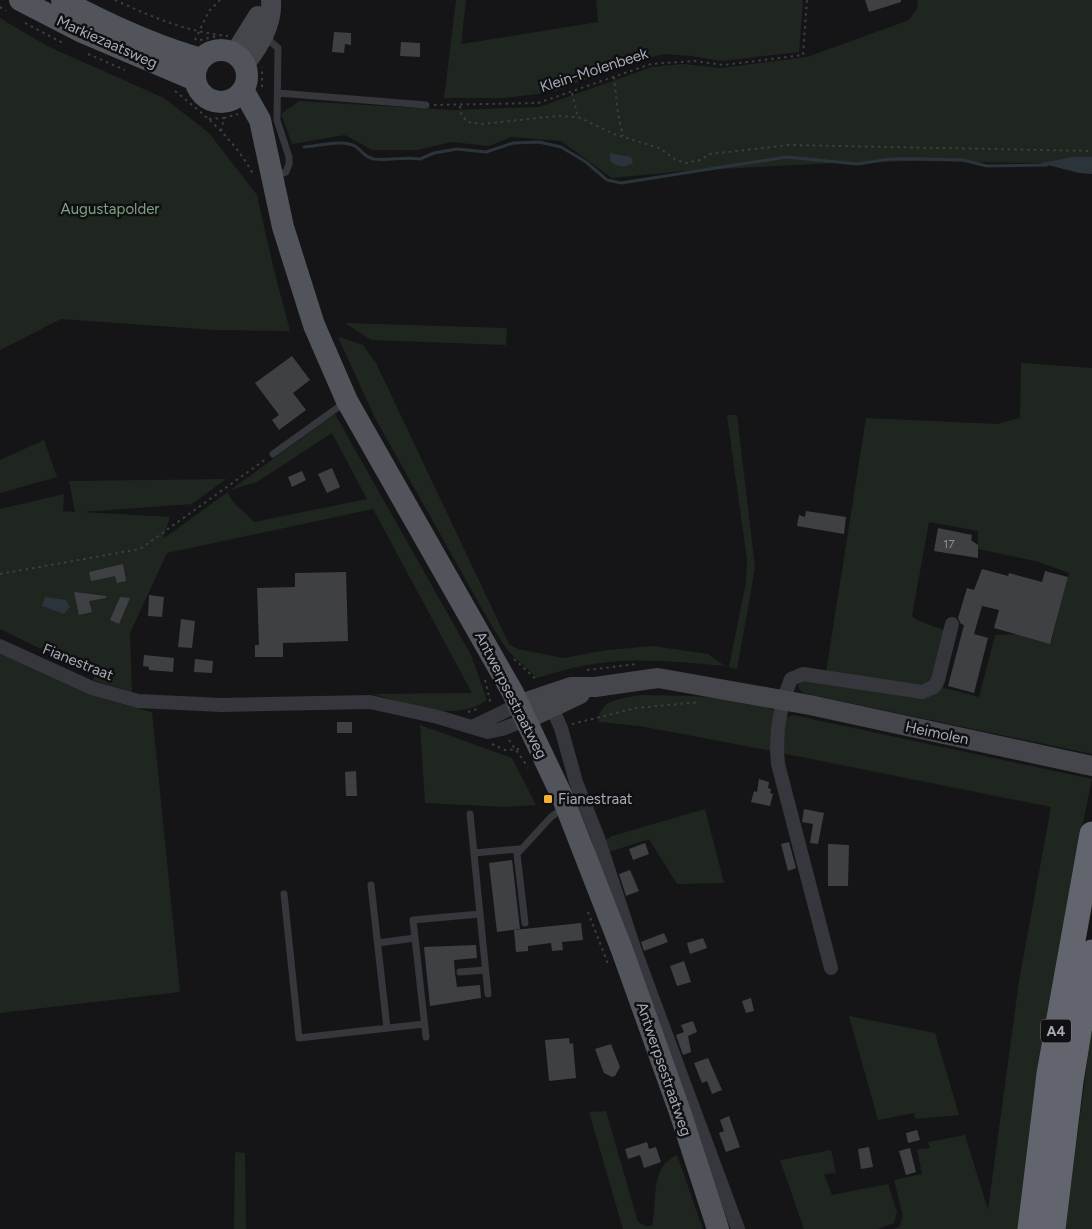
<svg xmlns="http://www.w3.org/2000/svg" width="1092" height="1229" viewBox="0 0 1092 1229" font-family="Figtree,sans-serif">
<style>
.green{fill:#1f2620;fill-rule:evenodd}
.water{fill:#2b343b}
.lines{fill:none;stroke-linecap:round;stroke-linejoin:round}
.stream{stroke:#2b343b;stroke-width:3}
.building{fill:#3f4044}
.path{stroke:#3c3e43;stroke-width:2;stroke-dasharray:2.5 4;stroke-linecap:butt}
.lane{stroke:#36373c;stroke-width:7}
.street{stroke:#36373c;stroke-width:14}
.secondary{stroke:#44464c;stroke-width:20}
.primary{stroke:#52545b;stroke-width:22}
.highway{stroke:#62656d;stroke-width:25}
.poi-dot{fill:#f4b130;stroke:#101012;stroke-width:2}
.labels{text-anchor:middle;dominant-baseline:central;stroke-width:5;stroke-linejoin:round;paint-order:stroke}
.number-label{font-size:12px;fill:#8c909a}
.shield{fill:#101012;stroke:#797c86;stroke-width:1}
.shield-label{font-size:14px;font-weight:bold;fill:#a6abb7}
.street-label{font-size:15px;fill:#a6abb7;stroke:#101012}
.park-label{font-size:15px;fill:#7da27f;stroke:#101012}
.poi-label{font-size:15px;fill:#a6abb7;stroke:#101012;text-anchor:start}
</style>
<rect width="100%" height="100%" fill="#151517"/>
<path class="green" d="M456 0H466L461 44 598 22 596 0H803L799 52 722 61 691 56 664 54 636 61 553 92 504 98H444Z
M918 0H1092V157H1072L1040 163 918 161 835 163 684 171 612 178 561 141 512 137 489 146 451 142 418 150H372L345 135 292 144 281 114 299 101 453 110 539 107 652 67 683 64 721 68 807 57 909 20 917 9Z
M0 18 47 46 164 98 209 133 257 195 273 266 290 331 214 330 61 319 0 350Z
M345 323 507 328 506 345 371 340Z
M338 337 363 345 376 363 509 644 518 649 563 658 608 650 653 646 708 654 725 666C677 662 629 656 582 666 566 669 551 674 537 678L509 652 494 630 375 418Z
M1021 363 1092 368V754L803 693 798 687 800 681 807 680 907 697H920L940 685 945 688 979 697 995 635 1023 634 1051 642 1069 573 1039 562 978 549V531L929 522 912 616 917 620 946 631 930 686 826 672 866 418 997 424 1020 418Z
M335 414 471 655 487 700C455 724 406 702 372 694L472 693 373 509 167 553 130 633 132 692 93 680 95 675 0 629V509L64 494 63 511 75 512 69 481 226 479 192 504 82 512 170 517 163 539ZM332 433 367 499 254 522C244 511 232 504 227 491L257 482Z
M727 415H737L755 568 737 669 729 667 746 582 747 560Z
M44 440 57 477 0 493V460Z
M0 654 107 700 152 712 180 992 0 1013Z
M640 695 692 696 748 701 773 710 772 751 640 726 599 722C598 699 622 699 640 695Z
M793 715 1092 779 1081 832 1019 1229H894L899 1227 903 1216 894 1180 922 1174 917 1149 930 1148 928 1142 965 1135 988 1210 1019 981 1051 807 781 753 786 718Z
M420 725 512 758 536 805 504 807 425 803Z
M705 809 724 883 677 884 649 839 606 853 604 841 612 836Z
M849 1016 935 1033 959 1115 916 1119 914 1113 878 1120Z
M1092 1025V1229H1065Z
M606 1111 638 1222 646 1226H652C658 1200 649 1167 677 1155L703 1229H623L589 1112Z
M831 1150 836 1173 824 1174 832 1195 888 1184 897 1212 894 1223 878 1229H804L780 1160Z
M235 1152 245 1153 246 1229H234Z"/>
<path class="water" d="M610 153 631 157 633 163C625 168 617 167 610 161Z
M1072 157H1092V174L1079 173 1040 163Z
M45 597 66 600 70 607 64 614 42 606Z"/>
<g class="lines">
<path class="stream" d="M304 147C318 146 342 139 355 146 363 151 363 157 374 159 390 161 404 156 420 159L434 153 457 149 486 152 513 143 539 142 561 147 586 162 607 180 621 183 787 157 857 164 891 159H925L962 160 987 166 1047 165"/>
</g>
<path class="building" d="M865 0H901V2L869 12Z
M334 32 351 33V45L345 44 344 53 332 52Z
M401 42 420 43V57L400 56Z
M292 356 310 380 293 393 306 410 279 430 272 420 279 415 255 383Z
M332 468 340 487 327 493 318 474Z
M302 471 306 480 292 487 288 477Z
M806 511 846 517 844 534 797 526 799 515 805 517Z
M938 528 972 535 971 540 978 545V558L934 551Z
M123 564 126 581 117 583 115 576 91 581 89 572Z
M982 569 1008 576 1009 573 1042 582 1045 571 1068 577 1050 644 994 628 999 610 982 606 974 634 988 638 974 693 948 686 964 625 961 624 958 618 967 588 974 590Z
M346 572 348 641 283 643V657H255V645H259L257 588 295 587V573Z
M74 592 106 596V598L89 601 92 612 79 615Z
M149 595 164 597 162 617 148 616Z
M120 597 130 598 119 624 110 620Z
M181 619 195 621 192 648 178 647Z
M144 655 174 658 173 672 149 670V667L143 666Z
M195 659 213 661 212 673 194 672Z
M337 722H352V733H337Z
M356 771 357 796H346L345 772Z
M759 779 769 782 768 788 771 789 770 793 773 794 770 806 751 802 754 791 757 792Z
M804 809 824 813 818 844 810 843 813 824 802 822Z
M789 842 796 868 788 871 781 844Z
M645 843 649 854 633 860 629 849Z
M828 844 849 845 848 886H828Z
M512 860 520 929 497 932 489 863Z
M630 870 639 891 626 896 619 874Z
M581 923 583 940 562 942 563 950 552 951 551 943 528 946V951L516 952 514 930Z
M664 933 668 942 644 951 641 942Z
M703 938 707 948 690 954 687 943Z
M476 945 477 958 454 960 455 973 457 987 480 985 481 998 430 1006 424 947Z
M684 961 691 982 677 986 670 966Z
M751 998 754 1011 746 1013 742 1001Z
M693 1021 697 1032 688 1036 691 1052 683 1055 676 1035 684 1032 681 1025Z
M569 1038 570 1044 573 1043 576 1078 549 1081 545 1040Z
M611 1044 620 1067 615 1076 612 1077 604 1073 595 1049Z
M708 1058 722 1090 712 1094 707 1081 702 1083 694 1063Z
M729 1116 740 1147 726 1152 719 1133 724 1131 720 1120Z
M917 1130 920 1140 908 1143 906 1133Z
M647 1142 649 1149 656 1147 661 1162 644 1168 640 1155 628 1159 625 1149Z
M869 1147 873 1167 861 1169 858 1149Z
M910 1148 916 1172 906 1175 899 1151Z"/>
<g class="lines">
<path class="path" d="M115 0C152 17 187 32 228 36
M0 7 6 11
M25 23 63 43
M195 40 209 11 220 0
M200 40 217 36
M88 54 125 70
M614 77 618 114 623 136
M262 87V67
M175 91C205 115 235 140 253 174
M572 93 578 117
M434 105 538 103 651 64 694 61 724 65 803 55 807 0
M460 106 461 115 468 122 482 124 557 116 578 117 614 134 659 148 676 160 686 163 700 160 710 154 790 145 1092 151
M209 119 224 118
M221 131 224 118 238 114
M0 574 140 549 266 459
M514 659 538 681
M587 670 637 664
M485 680 491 705
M468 712 477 709
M572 724 636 708 700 702
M509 740 528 767
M492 744 505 750 521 749
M588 912 608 964"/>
<path class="lane" d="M264 36 278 48 277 120 289 157V164L286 172 275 176
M278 93 426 105
M273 454 344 403
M470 814 488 994
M474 853 519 849
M371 885 387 1028
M284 894 299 1038 424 1024
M525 923 517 854 551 817 563 808
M378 943 415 938
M460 972 485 970
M426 1037 413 920 480 914"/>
<path class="street" d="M0 646 92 688 138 701 222 705 370 702 438 717 488 732 502 729 525 720
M549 701 561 728 576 782 598 838 635 951 738 1229
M472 727 518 705
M831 968 778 764C775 734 779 707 791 679L803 674 922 692 934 687 938 680 952 624"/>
<path class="secondary" d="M235 53 258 16
M245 64C259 46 273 24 271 0
M518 705 571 687H595L658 678 810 705 1092 766
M525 720 580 694"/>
<path class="primary" d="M20 0 82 32 195 80
M62 0C107 24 152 45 201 59
M195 76a26 26 0 1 1 52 0a26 26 0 1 1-52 0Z
M243 90 260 120 283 227 314 325 347 401 513 693 562 796 622 950 680 1112 718 1229"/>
<path class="highway" d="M1030 1229 1049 1074 1092 834
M1053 1229 1071 1081 1092 952"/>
</g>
<rect class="poi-dot" x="543" y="794" width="10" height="10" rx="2.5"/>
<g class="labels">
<g class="number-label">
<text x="949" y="544">17</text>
</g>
<rect class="shield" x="1041" y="1019.5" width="30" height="23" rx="4"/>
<g class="shield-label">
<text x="1056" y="1031">A4</text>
</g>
<g class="street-label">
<text transform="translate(107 42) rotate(24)">Markiezaatsweg</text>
<text transform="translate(594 70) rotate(-18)">Klein-Molenbeek</text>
<text transform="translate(78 662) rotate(22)">Fianestraat</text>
<text transform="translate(511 695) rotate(63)">Antwerpsestraatweg</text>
<text transform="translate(937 733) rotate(12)">Heimolen</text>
<text transform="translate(664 1069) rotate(71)">Antwerpsestraatweg</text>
</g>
<g class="park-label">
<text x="110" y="209">Augustapolder</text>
</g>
<g class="poi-label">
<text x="558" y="799">Fianestraat</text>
</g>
</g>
</svg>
